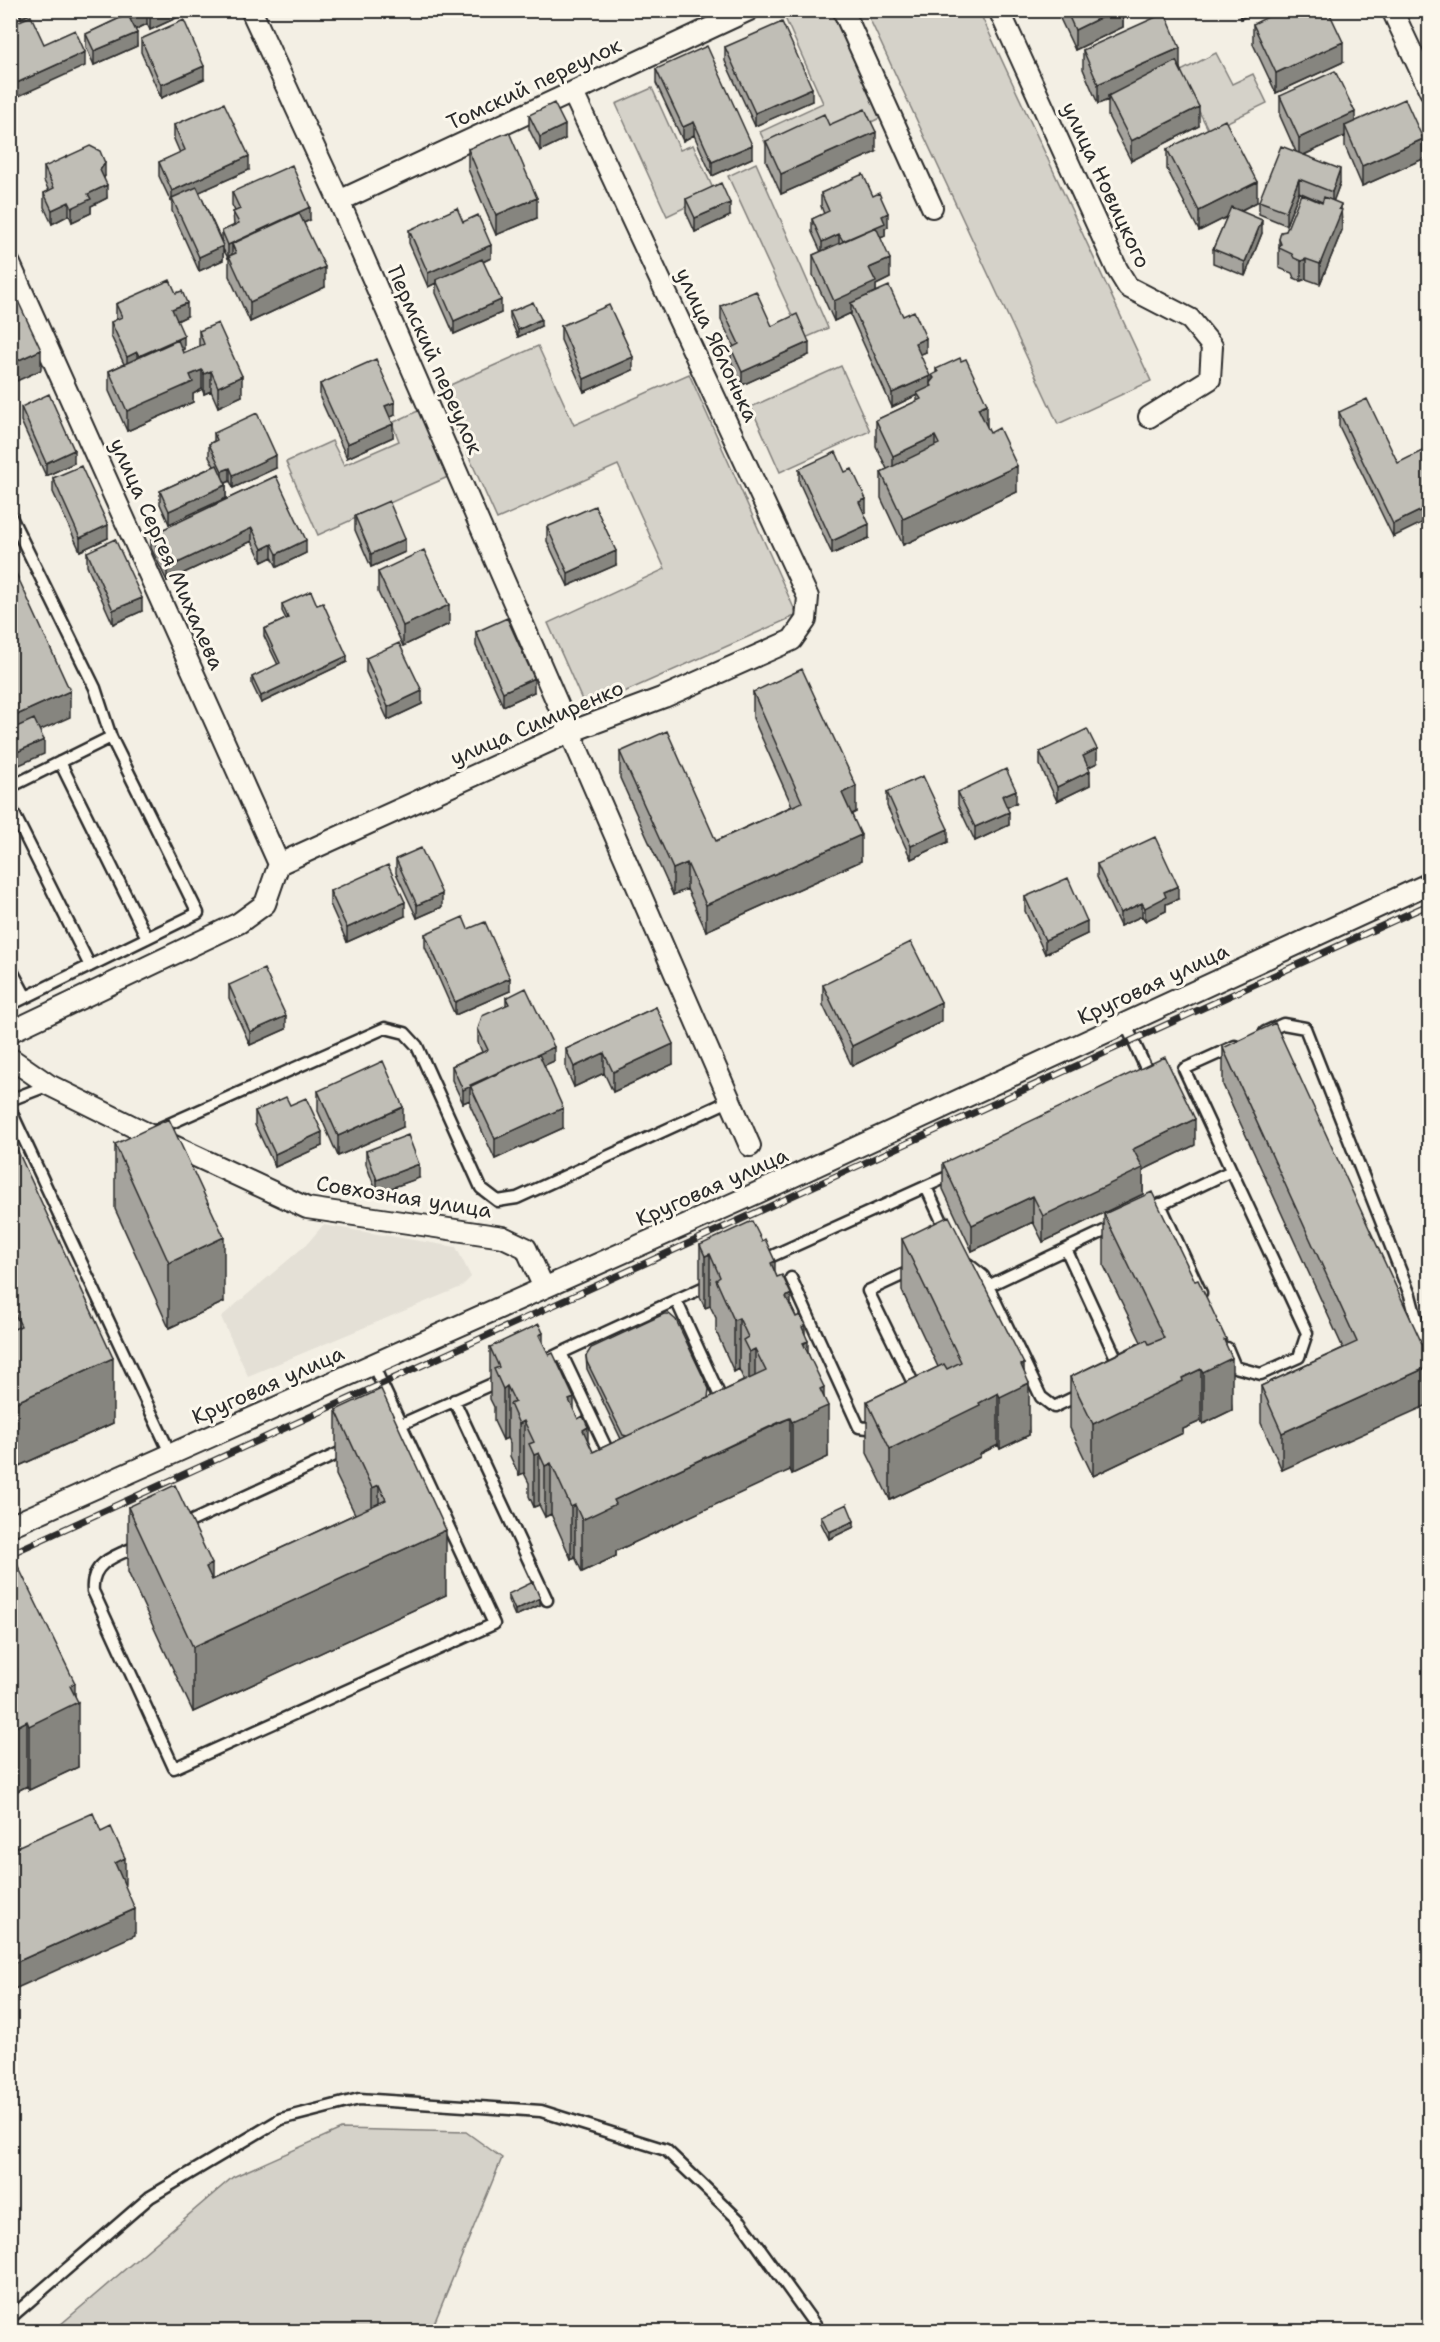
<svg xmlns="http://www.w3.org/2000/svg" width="1440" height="2342" viewBox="0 0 1440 2342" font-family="'Shantell Sans',sans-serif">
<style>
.built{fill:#e4e0d6}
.green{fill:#d5d2c9;stroke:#807e7a;stroke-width:1.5}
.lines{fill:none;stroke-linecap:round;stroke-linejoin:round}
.lane-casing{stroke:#2b2b2b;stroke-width:15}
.street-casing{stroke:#2b2b2b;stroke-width:24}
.lane{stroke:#fbf7ec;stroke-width:10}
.street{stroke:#fbf7ec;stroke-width:20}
.rail-casing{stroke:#2b2b2b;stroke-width:7}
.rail{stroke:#fbf7ec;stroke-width:4.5;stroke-dasharray:14;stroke-linecap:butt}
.wall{fill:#a5a39d;stroke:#2b2b2b;stroke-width:1.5}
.shaded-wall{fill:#86857f;stroke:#2b2b2b;stroke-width:1.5}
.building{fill:#c0beb6;stroke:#2b2b2b;stroke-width:1.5}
.labels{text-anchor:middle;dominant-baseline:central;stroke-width:6;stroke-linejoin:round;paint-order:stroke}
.street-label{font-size:21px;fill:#2b2b2b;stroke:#fbf7ec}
</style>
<rect width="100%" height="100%" fill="#f3efe4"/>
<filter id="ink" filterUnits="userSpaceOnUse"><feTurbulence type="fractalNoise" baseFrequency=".0167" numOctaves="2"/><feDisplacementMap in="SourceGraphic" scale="12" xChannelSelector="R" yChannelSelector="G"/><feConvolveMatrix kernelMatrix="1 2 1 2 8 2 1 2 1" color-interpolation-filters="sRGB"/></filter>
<g filter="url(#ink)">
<path class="built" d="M323 1225 456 1247 471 1277 461 1287 248 1376 221 1317 307 1244Z"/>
<path class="green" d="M782 11H832L880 118 829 141 770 153 760 132 823 103Z
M866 11H979L1151 381 1058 424Z
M1216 53 1232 84 1253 74 1267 103 1209 131 1179 72Z
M652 88 680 150 693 145 715 193 667 216 616 104Z
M756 163 828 328 803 339 728 176Z
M538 346 574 425 689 374 797 615 586 709 548 623 665 569 618 465 497 519 439 390Z
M841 366 870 431 780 472 751 407Z
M420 410 450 476 318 535 286 462 332 441 344 465 399 441 392 423Z
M341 2129 466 2132 502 2158 431 2331H53L233 2177Z"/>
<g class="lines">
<defs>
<path id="lane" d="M10 515 95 688 111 737
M60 762 147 938
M10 787 111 737 198 913 10 1005
M10 806 90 966
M10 967 26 997
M1125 1023 1150 1077
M1265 1032 1283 1024 1305 1028 1410 1295 1430 1372
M10 1100 49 1085
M10 1109 171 1455
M160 1128 385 1028 405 1033 417 1046 481 1188 498 1201 517 1198 729 1101
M926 1187 947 1232
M1160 1204 1201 1293
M1156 1207 1231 1171
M1066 1249 1117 1360 1116 1366
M761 1261 947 1177
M968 1264 983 1276 988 1286 1117 1225
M913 1270 868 1291 917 1391
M791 1278 859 1427 868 1428 880 1422
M988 1286 1041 1397 1054 1407 1081 1394
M676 1300 711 1284
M1227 1348 1235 1367 1261 1374 1299 1357 1307 1333 1184 1069 1235 1046
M561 1353 676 1300 724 1405
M543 1362 561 1353 609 1454 614 1456
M454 1400 547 1600
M386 1431 501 1380
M179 1527 348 1449
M141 1545C118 1555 90 1561 93 1591L174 1768 494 1624 373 1365
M10 2318 150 2197 281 2119 359 2099 541 2111 666 2150 741 2222 820 2332"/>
<path id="street" d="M251 10 339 201 750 1146
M843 10 932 207
M999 10 1117 269 1128 287 1190 319 1212 346 1210 379 1149 417
M1392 10 1430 91
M339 201 749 10
M10 264 279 864
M279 864 570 732 664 697 792 640 806 620 808 597 573 93
M10 1032 239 923 265 904 279 864
M10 1058 49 1085 148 1134 307 1208 503 1237 526 1248 544 1288
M10 1526 757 1193 1430 883"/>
</defs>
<use href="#lane" class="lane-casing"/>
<use href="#street" class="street-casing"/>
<use href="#lane" class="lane"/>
<use href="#street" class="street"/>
<defs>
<path id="rail" d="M10 1554 1430 904"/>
</defs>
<use href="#rail" class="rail-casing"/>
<use href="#rail" class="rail"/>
</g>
<path class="wall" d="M17 10H38L21 18Z
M121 10H187V13L150 30 147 24 135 30 137 46 94 65 86 47V34L124 16Z
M1056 10H1123V27L1075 50Z
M1237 10H1259L1241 19Z
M1253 24 1343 62 1276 93 1253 44Z
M141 39 204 79 161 98 141 52Z
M725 47 812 101 755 126 725 61Z
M1083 50 1180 68 1199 126 1131 161 1108 116V100L1098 104 1083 69Z
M656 69 752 158 712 176 694 135 683 141 656 83Z
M1280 96 1355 122 1423 159 1362 186 1345 146V136L1304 155 1340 183 1333 201 1341 210 1342 230 1320 284 1306 279 1301 281 1294 278 1292 273 1279 268V239L1286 231 1322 202 1299 192 1286 225 1259 214V201L1296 152 1280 116Z
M529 115 565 139 540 151 529 129Z
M174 125 249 170 199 192 222 242V231L234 226 233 212 235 211 232 205V192L310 220 304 223 325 287 250 322 229 276V257L228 258 223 249V260L199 271 172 211V204L159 176V162L180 153 174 139Z
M766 141 876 152 781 194 766 161Z
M468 149 537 218 496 235 468 169Z
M1167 149 1257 202 1240 211 1262 233 1245 276 1213 263V249L1227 217 1199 231 1167 169Z
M44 167 105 176 104 178 107 198 91 206V213L72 222 69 215 52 224 44 207V193L49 191 44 181Z
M821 193 873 196 888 227 885 228V236L880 238 890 278 876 285V292L903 316 926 352 920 354 930 382 932 380V375L936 373V369L987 428 1017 492 903 545 881 498V472L887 469 876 446V420L917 401V395L892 407 851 316V313L834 321 813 275V255L821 252 812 232V219L824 214 821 206Z
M686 199 730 216 695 232 686 212Z
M463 222 491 258 483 262 501 313 454 334 436 293V283L428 287 409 243V230Z
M116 304 187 316 177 321 184 349 182 350 183 353 199 347V331L242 396 218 407 211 391 204 394 202 389 193 394V402L127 431 109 391V371L124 364 111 336V322L117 320 116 318Z
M721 306 809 355 742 385 731 361V348L734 347 721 320Z
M510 312 541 326 518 337 510 319Z
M561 326 633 370 584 392 561 340Z
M320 384 395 415 390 417 393 437 347 458 320 398Z
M21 407 74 463 46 476 21 421Z
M1339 412 1398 463 1393 537 1339 426Z
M214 433 276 468 233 488 230 481 226 483V498L169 524 160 504V491L214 466 209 457V444L214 441Z
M799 469 845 472 866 512 864 513 869 538 832 554 799 482Z
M276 476 306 553 277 567 272 557 262 562 252 541 167 581 151 548V535Z
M53 478 108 538 80 551 53 492Z
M355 516 405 552 371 567 355 530Z
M547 527 616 565 568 586 547 541Z
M87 552 142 611 113 624 87 566Z
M378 572 449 624 403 646 378 592Z
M282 604 317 605 347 662 261 703 252 684V677L278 665 264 636V629L286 619 282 611Z
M476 632 534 692 503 706 476 646Z
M366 658 422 704 388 720 366 672Z
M753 692 856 812 852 814 861 861 706 931 687 889 673 895 620 778V752L716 841 792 806 753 718Z
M1040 752 1097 763 1088 767 1090 785 1057 801 1040 765Z
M887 792 948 842 911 859 887 806Z
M958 792 1016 803 1007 807 1009 825 975 841 958 805Z
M396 859 442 907 417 918 396 873Z
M1097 864 1178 899 1166 904V911L1145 921 1142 916 1120 926 1097 877Z
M330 891 405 916 347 942 330 904Z
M1025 897 1087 934 1045 954 1025 911Z
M468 929 510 991 455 1015 425 947V934Z
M229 985 286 1029 250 1045 229 998Z
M823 985 941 1022 852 1066 823 1005Z
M506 998 554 1061 544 1065 563 1128 495 1159 470 1105V1100L463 1103 452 1080V1066L482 1052 478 1042V1029L506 1005Z
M656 1007 673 1064 613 1092 604 1073 574 1087 566 1069V1049Z
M1223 1048 1430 1361 1282 1470 1261 1423V1386L1343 1348 1223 1085Z
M318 1091 403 1127 338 1156 318 1111Z
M290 1105 322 1146 275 1167 255 1125V1111Z
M10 1134 113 1423 10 1470Z
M115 1144 224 1302 169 1328 115 1209Z
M1195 1145 1143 1170V1194L1043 1242 1033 1222 972 1251 943 1189V1163Z
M366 1151 419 1178 377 1193 366 1164Z
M1104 1214 1226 1346 1232 1410 1203 1424 1201 1421 1183 1429V1433L1093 1476 1070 1428V1377L1141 1342 1104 1266Z
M902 1239 1024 1371 1029 1435 1000 1449 998 1445 980 1454V1457L890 1500 867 1453V1401L938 1367 902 1291Z
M700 1245 775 1273 805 1335 808 1353 824 1398 828 1457 792 1474 790 1470 782 1473 616 1551V1556L582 1572 575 1557 571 1559 551 1514 545 1517 539 1505 534 1507 529 1496V1483L524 1473 519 1475 510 1456V1444L507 1438 503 1440 494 1421V1407L490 1399V1347L543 1343 593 1452 621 1439 587 1369 586 1356 709 1398 743 1381V1378L739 1369 734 1372 716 1331V1318L710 1306 705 1308 700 1297Z
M336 1410 446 1595 193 1712 128 1572V1507L212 1580 355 1514 336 1475Z
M821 1516 854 1527 829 1539 821 1523Z
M10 1560 75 1696 78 1767 29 1790 27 1786 10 1795Z
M508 1594 540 1605 515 1616 508 1600Z"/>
<path class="shaded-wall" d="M21 10H38L21 18Z
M164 10H187V13L150 30V17Z
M1116 10H1123V27L1075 50V30Z
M1241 10H1259L1241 19Z
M147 11V24L130 32V19Z
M137 33V46L94 65V51Z
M1343 42V62L1276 93V73Z
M1180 48V68L1108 96V100L1098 104V84Z
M85 52V66L10 100V86Z
M204 66V79L161 98V85Z
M812 88V101L755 126V113Z
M1199 107V126L1131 161V141Z
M1355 112V132L1345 126V136L1299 157V138Z
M694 122V135L683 141V127Z
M565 125V139L540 151V137Z
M876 132V152L781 194V174Z
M1423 139V159L1362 186V166Z
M752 145V158L712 176V162Z
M249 156V170L175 203 172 198V204V191Z
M105 163V176L100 183V170Z
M1340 169V183L1332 205V192Z
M1299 179V192L1286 225V211Z
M1257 182V202L1199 231V211Z
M107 185V198L91 206V213L72 222V208L88 194Z
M537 198V218L496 235V215Z
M69 202V215L52 224V210Z
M730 203V216L695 232V218Z
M1341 204 1342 230 1320 284V264Z
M310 207V220L236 254 232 244V256L228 258V245Z
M888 213V227L885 228V236L843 255 882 216Z
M1262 220V233L1245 276V262Z
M839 234V247L822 255V242Z
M491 245V258L437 283 436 280V283L428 287V273Z
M223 246V260L199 271V257Z
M890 259V278L876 285V302L851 303V313L834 321V301L869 268Z
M1306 259V279L1301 281V261Z
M325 267V287L250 322V302Z
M501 300V313L454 334V321Z
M187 303V316L172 323V309Z
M541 319V326L518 337V330Z
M184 336V349L139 369V356Z
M926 338V352L915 357V343Z
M809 342V355L742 385V372Z
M41 350V370L10 384V364Z
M137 352V365L127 370V357Z
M633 357V370L584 392V379Z
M202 370V389L193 394V402L127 431V411L190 375Z
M211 371V391L204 394V374Z
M242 376V396L218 407V387Z
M930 376V390L917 393V395L892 407V393Z
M395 402V415L385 420V406Z
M987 404V430L978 408Z
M393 424V437L347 458V444Z
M935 436V462L893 482V456Z
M74 450V463L46 476V463Z
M276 455V468L233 488V475Z
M1017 466V492L903 545V519Z
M230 468V481L222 485V471Z
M226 485V498L169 524V511Z
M866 499V512L859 515V502Z
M1430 506V519L1393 537V524Z
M869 524V538L832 554V541Z
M108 525V538L80 551V538Z
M252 528V541L167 581V568Z
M405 539V552L371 567V554Z
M306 540V553L277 567V554Z
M272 544V557L262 562V549Z
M616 551V565L568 586V573Z
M142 598V611L113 624V610Z
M449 605V624L403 646V626Z
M347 656V662L261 703V696Z
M534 678V692L503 706V692Z
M70 691V717L10 744V718Z
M422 691V704L388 720V707Z
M44 740V754L10 769V755Z
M1097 749V763L1083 770V756Z
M1090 771V785L1057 801V787Z
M856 786V812L842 819V793Z
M1016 790V803L1002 810V796Z
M1009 812V825L975 841V827Z
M948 829V842L911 859V846Z
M861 835V861L706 931V905Z
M687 863V889L673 895V869Z
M1178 886V899L1166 904V911L1145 921V908L1164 892Z
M442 894V907L417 918V905Z
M405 902V916L347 942V928Z
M1142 903V916L1120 926V913Z
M1087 921V934L1045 954V940Z
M510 978V991L455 1015V1002Z
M941 1002V1022L852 1066V1046Z
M286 1016V1029L250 1045V1032Z
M673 1044V1064L613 1092V1072Z
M554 1047V1061L476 1097 471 1086Z
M604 1053V1073L574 1087V1067Z
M470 1086V1100L463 1103V1090Z
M403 1107V1127L338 1156V1136Z
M563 1108V1128L495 1159V1139Z
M1195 1119V1145L1143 1170V1194L1043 1242V1216L1133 1149Z
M322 1132V1146L275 1167V1154Z
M419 1164V1178L377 1193V1180Z
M1033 1196V1222L972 1251V1225Z
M224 1237V1302L169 1328V1263Z
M710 1254V1306L705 1308V1256Z
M775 1261V1313L771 1263Z
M791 1294V1346L786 1297Z
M739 1318V1369L734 1372V1320Z
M805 1325V1343L808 1341V1393L802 1327Z
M543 1333V1384L539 1335Z
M1226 1339V1361L1232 1358V1410L1203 1424V1372L1224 1340Z
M755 1349V1400L749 1403V1352Z
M113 1358V1423L10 1470V1405Z
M1024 1364V1386L1029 1383V1435L1000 1449V1397L1021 1365Z
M1430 1366V1404L1282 1470V1433Z
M1201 1369V1421L1183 1429V1433L1093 1476V1424L1182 1378Z
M507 1386V1438L503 1440V1389Z
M824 1387V1407L828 1406V1457L792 1474V1422L820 1389Z
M998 1393V1445L980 1454V1457L890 1500V1449Z
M574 1398V1449L569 1400Z
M790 1418V1470L616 1551V1556L582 1572V1520L614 1500Z
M524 1421V1473L519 1475V1424Z
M588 1427V1479L583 1430Z
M539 1453V1505L534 1507V1455Z
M551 1463V1514L545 1517V1466Z
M379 1485V1550L372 1553V1488Z
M575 1505V1557L571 1559V1507Z
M854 1521V1527L829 1539V1532Z
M446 1530V1595L193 1712V1647Z
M212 1564V1629L206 1567Z
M540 1598V1605L515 1616V1610Z
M10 1658H12V1723H10Z
M75 1683V1704L78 1702V1767L29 1790V1726L70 1686Z
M27 1721V1786L10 1795V1730Z
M125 1858V1884L115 1889V1863Z
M135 1909V1935L10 1991V1965Z"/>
<path class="building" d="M127 10H164L150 17 147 11 130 19 137 33 94 51 86 34 129 14Z
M1066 10H1116L1075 30Z
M1282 10H1328L1343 42 1276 73 1253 24Z
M1165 13 1180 48 1098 84 1083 50Z
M31 16 44 44 75 30 85 52 10 86V25Z
M184 20 204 66 161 85 141 39Z
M782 22 812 88 755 113 725 47Z
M707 46 752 145 712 162 694 122 683 127 656 69Z
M1176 61 1199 107 1131 141 1108 96Z
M1335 71 1355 112 1299 138 1280 96Z
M1405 99 1423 139 1362 166 1345 126Z
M224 103 249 156 172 191 159 162 185 150 174 125Z
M554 103 565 125 540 137 529 115Z
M865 109 876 132 781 174 766 141 824 114 829 125Z
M1225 120 1257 182 1199 211 1167 149Z
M509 132 537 198 496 215 468 149Z
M90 146 100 151 105 163 100 170 107 185 88 194 91 199 72 208 69 202 52 210 44 193 54 188 44 167Z
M1281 146 1340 169 1332 192 1299 179 1286 211 1259 201Z
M292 165 310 207 228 245 222 231 239 223 233 212 240 209 232 192Z
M863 174 873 196 879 193 888 213 882 216 885 223 843 241 839 234 822 242 812 219 829 211 821 193Z
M721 183 730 203 695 218 686 199Z
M197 187 223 246 199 257 172 198Z
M1301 194 1322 203 1324 197 1341 204 1339 209 1342 210 1320 264 1306 259 1301 261 1294 258 1292 254 1279 248 1281 244 1279 239 1281 232 1286 231Z
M1231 207 1262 220 1245 262 1213 249Z
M457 208 463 222 478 215 491 245 428 273 409 230Z
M299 213 325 267 250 302 229 256 236 253 232 244Z
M876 227 890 259 869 268 876 282 834 301 813 255Z
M482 259 501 300 454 321 436 280Z
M170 280 176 293 182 291 187 303 172 309 184 336 139 356 137 352 127 357 111 322 122 317 116 304Z
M10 284 41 350 10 364Z
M889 286 903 316 914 311 926 338 915 343 930 376 892 393 851 303Z
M756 291 772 326 797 314 809 342 742 372 731 348 739 344 721 306Z
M533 302 541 319 518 330 510 312Z
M609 305 633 357 584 379 561 326Z
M218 323 242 376 218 387 211 371 204 374 202 370 190 375 193 382 127 411 109 371 178 340 183 353 204 344 199 331Z
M960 358 961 361 966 359 987 404 978 408 990 433 999 428 1017 466 903 519 881 472 939 444 935 436 893 456 876 420 921 399 917 393 932 386 930 383 934 378 932 375 938 372 936 369Z
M376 359 395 402 385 406 393 424 347 444 320 384Z
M49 394 74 450 46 463 21 407Z
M1367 399 1398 463 1430 447V506L1393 524 1339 412Z
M257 413 276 455 233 475 230 468 222 471 209 444 217 440 214 433Z
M836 452 845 472 852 469 866 499 859 502 869 524 832 541 799 469Z
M217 465 226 485 169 511 160 491Z
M81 466 108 525 80 538 53 478Z
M276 476 306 540 277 554 272 544 262 549 252 528 167 568 151 535Z
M389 501 405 539 371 554 355 516Z
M595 506 616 551 568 573 547 527Z
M115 539 142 598 113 610 87 552Z
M424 550 449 605 403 626 378 572Z
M10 560 70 691 10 718Z
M311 591 317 605 323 603 347 656 261 696 252 677 280 663 264 629 288 618 282 604Z
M507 618 534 678 503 692 476 632Z
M399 643 422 691 388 707 366 658Z
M802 669 856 786 842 793 861 835 706 905 687 863 673 869 620 752 667 731 716 841 802 802 753 692Z
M34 719 44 740 10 755V730Z
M1087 729 1097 749 1083 756 1090 771 1057 787 1040 752Z
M1006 769 1016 790 1002 796 1009 812 975 827 958 792Z
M923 776 948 829 911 846 887 792Z
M1155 837 1178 886 1164 892 1166 897 1145 908 1142 903 1120 913 1097 864Z
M421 848 442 894 417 905 396 859Z
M388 865 405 902 347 928 330 891Z
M1068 878 1087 921 1045 940 1025 897Z
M463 917 468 929 485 922 510 978 455 1002 425 934Z
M911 942 941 1002 852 1046 823 985Z
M264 969 286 1016 250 1032 229 985Z
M526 988 554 1047 463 1090 452 1066 488 1050 478 1029 482 1016 509 1004 506 998Z
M656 1007 673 1044 613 1072 604 1053 574 1067 566 1049Z
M1275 1023 1430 1361V1366L1282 1433 1261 1386 1357 1342 1223 1048Z
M539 1054 563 1108 495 1139 470 1085Z
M1165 1057 1195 1119 1133 1149 1143 1168 1043 1216 1033 1196 972 1225 943 1163Z
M383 1061 403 1107 338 1136 318 1091Z
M286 1097 290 1105 306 1098 322 1132 275 1154 255 1111Z
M169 1119 224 1237 169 1263 115 1144Z
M10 1134 113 1358 10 1405V1331L21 1326 10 1304Z
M408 1135 419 1164 377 1180 366 1151Z
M1152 1192 1195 1281 1198 1280 1226 1339 1224 1340 1232 1358 1203 1372 1201 1369 1182 1378 1183 1381 1093 1424 1070 1377 1147 1340 1149 1344 1164 1338 1104 1214Z
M949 1216 1024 1364 1021 1365 1029 1383 1000 1397 998 1393 979 1403 980 1405 890 1449 867 1401 944 1364 947 1369 961 1362 902 1239Z
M752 1221 762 1241 765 1239 775 1261 771 1263 777 1277 782 1275 791 1294 786 1297 796 1317 800 1315 805 1325 802 1327 808 1341 803 1343 824 1387 820 1389 828 1406 792 1422 790 1418 782 1421 614 1500 616 1504 582 1520 575 1505 571 1507 551 1463 545 1466 539 1453 534 1455 529 1444 534 1442 524 1421 519 1424 510 1404 515 1402 507 1386 503 1389 494 1369 499 1367 490 1347 539 1324 543 1333 539 1335 549 1355 553 1353 574 1398 569 1400 578 1419 583 1416 588 1427 583 1430 593 1452 766 1371 755 1349 749 1352 743 1340 748 1337 739 1318 734 1320 716 1280 720 1277 710 1254 705 1256 700 1245Z
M664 1314H669L676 1320 709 1389 708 1398 627 1436 623 1435 587 1362 586 1356 591 1348Z
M381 1389 446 1530 193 1647 128 1507 175 1485 212 1564 206 1567 212 1580 386 1500 379 1485 372 1488 336 1410Z
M847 1504 854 1521 829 1532 821 1516Z
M14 1558 75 1683 70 1686 78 1702 29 1726 27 1721 10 1730V1672L17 1669 12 1658H10V1560Z
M533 1582 540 1598 515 1610 508 1594Z
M93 1813 101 1832 111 1827 125 1858 115 1863 135 1909 10 1965V1850Z"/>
</g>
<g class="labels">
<g class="street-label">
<text transform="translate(534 84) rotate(-25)">Томский переулок</text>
<text transform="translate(1106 185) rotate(65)">улица Новицкого</text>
<text transform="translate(717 345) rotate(65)">улица Яблонька</text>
<text transform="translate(435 360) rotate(66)">Пермский переулок</text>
<text transform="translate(167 554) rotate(66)">улица Сергея Михалева</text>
<text transform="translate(537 723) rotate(-23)">улица Симиренко</text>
<text transform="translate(1153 984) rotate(-25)">Круговая улица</text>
<text transform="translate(712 1187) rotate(-24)">Круговая улица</text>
<text transform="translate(404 1197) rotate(9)">Совхозная улица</text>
<text transform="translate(268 1385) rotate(-24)">Круговая улица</text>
</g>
</g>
<rect width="1440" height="2342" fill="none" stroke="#fbf7ec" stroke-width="36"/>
<rect x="18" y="18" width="1404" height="2306" fill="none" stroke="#2b2b2b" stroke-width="2" filter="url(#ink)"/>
</svg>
